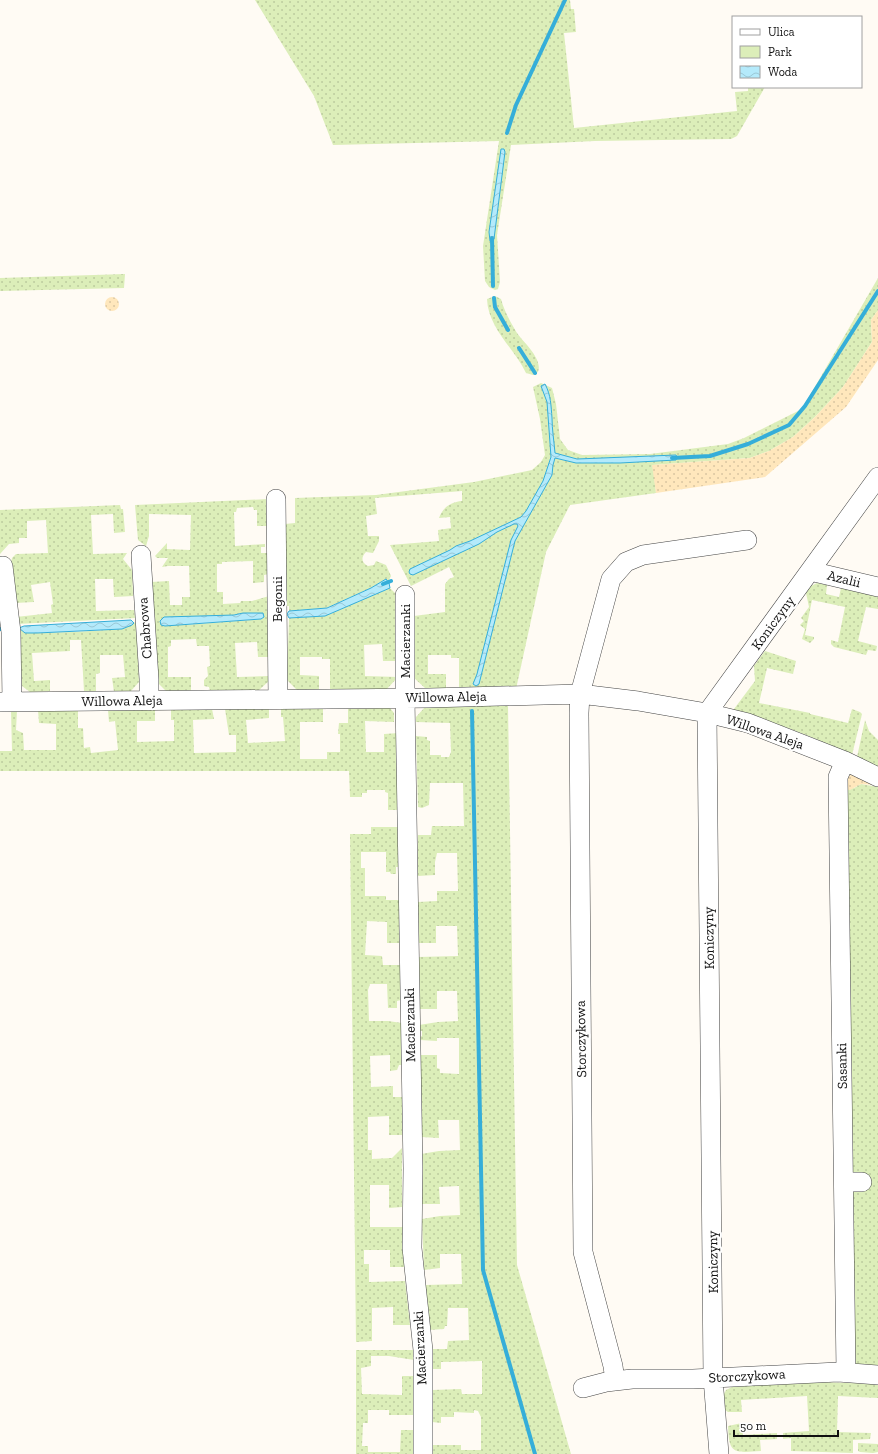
<svg xmlns="http://www.w3.org/2000/svg" width="878" height="1454" viewBox="0 0 878 1454" font-family="'Zilla Slab',serif">
<style>
.green{fill:url(#green-dots);fill-rule:evenodd}
.sand{fill:url(#sand-dots)}
.water{fill:url(#water-waves);stroke:#35aed9}
.lines{fill:none;stroke-linecap:round;stroke-linejoin:round}
.stream{stroke:#35aed9;stroke-width:4}
.minor-casing{stroke:#444;stroke-width:20}
.minor{stroke:#fff;stroke-width:19}
.labels{text-anchor:middle;dominant-baseline:central;stroke-width:4;stroke-linejoin:round;paint-order:stroke}
.street-label{font-size:14px;fill:#111;stroke:#fff}
</style>
<defs>
<pattern id="green-dots" width="8" height="8" patternUnits="userSpaceOnUse"><rect width="8" height="8" fill="#dceeb9"/><path d="M2 2h.1M6 6h.1" fill="none" stroke="#bccb9e" stroke-width="1.8" stroke-linecap="round"/></pattern>
<pattern id="sand-dots" width="8" height="8" patternUnits="userSpaceOnUse"><rect width="8" height="8" fill="#ffe7bc"/><path d="M2 2h.1M6 6h.1" fill="none" stroke="#dac5a1" stroke-width="1.8" stroke-linecap="round"/></pattern>
<pattern id="water-waves" width="16" height="10" patternUnits="userSpaceOnUse"><rect width="16" height="10" fill="#b4eafb"/><path d="M0 5q4-4 8 0t8 0" fill="none" stroke="#9ac8d6"/></pattern>
</defs>
<rect width="100%" height="100%" fill="#fffbf4"/>
<path class="green" d="M255 0H570L571 9H574L576 32 564 33 574 128 737 111 735 92 748 91V87H765L737 136 731 139 595 141 511 145 497 235 500 282 498 289 495 290 489 287 485 281 483 246 499 141 333 145 314 96Z
M125 274 124 288 0 291V278Z
M878 278V310L871 320 872 342 843 387 815 417 793 437 769 451 750 458 653 465 656 493 570 505 546 552 516 689 459 690V658H451V655H428V674H446V689L425 688 414 678V616L445 612V584L449 579 454 577 449 567 411 586 390 545 439 541 438 530 451 528 450 517 439 518C443 507 451 502 462 501V491L375 498 377 514 366 516 368 536H379V541L373 553 366 552C361 557 361 563 368 566L374 565 376 561 386 565 391 576 388 582 386 579 371 588 326 608 289 611V606H286L285 524 295 523V498L376 495 474 482 532 470 541 462 545 455 540 419 533 387 541 383 552 388 556 404 560 439 568 450 582 455 650 454 728 444 744 438 802 409Z
M495 296 501 299C504 311 511 323 517 333 524 343 543 359 538 372L533 375 526 373C514 348 488 328 487 299Z
M269 499V526H257V510H254L253 507 237 508 236 512H234L235 546 265 544V547H261V553H269V574L264 575V582L253 583V561L222 562V564H217V592H223V604L240 603 241 601H252L269 596V657H258L257 642 235 643 237 677 269 676V681L258 691H210L209 687 204 686V680L208 676 207 667 210 666 209 646H197L196 639 171 640V646L168 647V677H191V691L167 692 157 682 151 582 169 581 170 605H182V597H190L189 566H168L162 567 168 558H157L155 556 167 543V549L190 550 191 515 149 514V536L146 546 138 540 135 505ZM243 613H249L264 617 261 619 184 625Z
M120 505 121 509H123L125 532 114 533 113 514 91 515 93 554 127 553 123 559 132 570 133 596 114 597 113 579H95L96 611 134 610 135 618 17 624 16 617 52 613 51 605 53 604 50 582 31 585 34 602 15 603 11 563 12 558 16 554 48 553 46 520 27 521V538H19V543L9 544 0 554V510Z
M817 583 827 585 826 594 839 597 841 588 878 596V609L866 607 858 641 877 646 876 651 868 650 866 655 834 647 831 644V640L838 642 845 607 812 600 805 635 814 637V639L810 643 802 639 805 629 800 625 804 621 801 618 809 607 806 593 811 586Z
M390 588 395 593 397 600 398 661H383L382 644 364 645 365 676 398 677 386 690H330V659H322V657H300V675L319 676V690H297L287 680 289 618 325 616Z
M136 622 139 682 131 691 114 692 112 678 125 677 123 655H100V673L96 674V691H84L81 640H70V651L32 653 34 681 50 680V691L30 692 22 686 19 628 25 633 74 632 122 629Z
M765 651 796 661 793 674 767 668 759 703 810 713V714L848 723 852 709 860 712 862 714 852 755C814 737 776 722 735 712L734 709 755 681 754 666Z
M426 706H508L517 1265 571 1454H432V1445H461V1450H481V1417L478 1411 474 1410V1413L454 1412V1417H441V1423L432 1422V1390L461 1389 462 1394H482V1361L441 1362V1369H432V1349H447L448 1341 469 1340 468 1308H448L447 1326H445L444 1329 429 1330 425 1285 462 1284 461 1254H440V1268L424 1270 422 1219 440 1216 460 1215 459 1186 439 1187 440 1204H422L421 1154 439 1151 460 1150 459 1120H438L439 1138 421 1137 420 1055H437V1068L440 1069V1073L459 1074V1038H437V1041L420 1040V1037L422 1036V1031H419V1025L438 1022 458 1021 457 991H437V1009H420L418 957 458 956 457 926H436V943H419L418 902 437 901V891H458L457 853H437L435 862V875L418 876V835H431L432 826H464L463 783H430L429 805 422 808 418 807 416 736 427 737V740L430 741V755H441V757H449L451 752 450 723 416 722V717Z
M390 708 394 713V722L365 721 366 752H384V734L399 733 400 810H388V793L385 792V790H367V793H362V797H350L349 771H0V751H12L11 710H17L16 730 23 733 24 750H56V724L39 723 38 710H78V728H83L84 748 90 747 91 753 118 750 115 721 109 722 108 710 155 709V721H137V742L174 741V720H171V709H212L214 719 193 720 194 753 236 752V735H229L225 709H269V718L246 720 248 743 285 741 283 717H281V709H323V722H300V759H327V752H340V734H338L339 723H348V709Z
M865 720 869 731 878 740V768L857 757Z
M861 784 878 787V1369L856 1366 853 1360 851 1173 844 789 854 788Z
M371 827H401L400 867H396V874H391L390 872H386V852H361V868H365V896H386V900H400V943H387V922L367 921 365 955 382 956 383 965H401V1000L397 1001V1008H388L387 984H370L368 990 369 1021H388L402 1023V1065H399L397 1070 390 1071V1055L370 1056 371 1087 393 1086V1097H402V1135H389V1116L368 1117V1150H372V1159L392 1158 402 1148V1207L389 1208V1185H370V1227H403L404 1267H390V1250H364V1264H369V1282L405 1281 410 1325H393V1307L372 1308V1341L356 1342 350 834H371Z
M356 1350H413L414 1360 389 1356H371V1366L361 1368 362 1394 402 1395V1376H414V1415H389V1410H368V1423H363L362 1446H368V1452H400L401 1430H413L414 1454H356Z
M816 1382 878 1384V1398L838 1396 837 1432 871 1433 870 1439 853 1440V1453L791 1451V1438L783 1439V1433L809 1431 807 1396 741 1400 742 1412H728L725 1410 724 1394 726 1390 732 1387Z
M742 1423 743 1435 777 1433V1439L760 1440 761 1451C733 1453 729 1454 728 1426Z
M858 1443 878 1444V1452L873 1453 860 1452 858 1451Z"/>
<path class="sand" d="M105 304a7 7 0 1 1 14 0a7 7 0 1 1-14 0Z
M878 310V360L846 407 765 477 656 493 652 465 750 458 769 451 793 437 815 417 843 387 872 342 871 320Z
M854 774 875 785 861 784 850 790 844 789 848 776Z"/>
<path class="water" d="M501 149H504L505 152 494 239 492 242 490 241 489 232Z
M545 384C551 395 551 406 552 418 552 429 554 441 555 453L577 459 676 455 677 457 676 460 620 463H576L555 458 553 465 552 475 515 541 479 684 476 686 473 684 477 674 511 540 518 526 517 524H514L497 532 479 544 413 575 410 574 409 572 410 569 450 550 456 546 470 541 521 517 526 511 543 481 551 457 547 402 541 386Z
M386 579 389 583 390 588 325 616 289 618 287 614 289 611 327 608 371 588Z
M243 613H263L264 617 261 619 165 626 161 625 160 621 164 617 234 615Z
M131 620 134 623 132 625 122 629 37 633H25L19 628 24 626Z"/>
<g class="lines">
<path class="stream" d="M507 133 516 105 565 0
M492 238 493 286
M494 298 495 307 508 330
M519 348 535 373
M672 458 710 456 748 444 789 425 805 406 878 291
M383 584 391 581
M0 629H1
M472 711 483 1270 535 1454"/>
<defs>
<path id="minor" d="M276 499 278 699
M141 555 149 679V701
M3 566 11 632 12 702
M810 571 878 587
M405 595V698L413 1168 412 1248 423 1350V1454
M0 702 429 698 580 694 638 701 707 713 748 723 845 761 878 777
M845 761 838 777 846 1372
M844 1182H862
M615 1381 613 1366 583 1252 579 713 580 694 611 579 626 562 643 555 747 540
M583 1388 606 1382 632 1379H693L838 1372 878 1375
M719 1454 713 1378 707 713 878 477"/>
</defs>
<use href="#minor" class="minor-casing"/>
<use href="#minor" class="minor"/>
</g>
<g class="labels">
<g class="street-label">
<text transform="translate(844 579) rotate(14)">Azalii</text>
<text transform="translate(277 599) rotate(-90)">Begonii</text>
<text transform="translate(773 623) rotate(-54)">Koniczyny</text>
<text transform="translate(145 628) rotate(-94)">Chabrowa</text>
<text transform="translate(405 641) rotate(-90)">Macierzanki</text>
<text transform="translate(446 697) rotate(-1)">Willowa Aleja</text>
<text transform="translate(122 701) rotate(-1)">Willowa Aleja</text>
<text transform="translate(765 732) rotate(19)">Willowa Aleja</text>
<text transform="translate(709 938) rotate(-91)">Koniczyny</text>
<text transform="translate(410 1025) rotate(-91)">Macierzanki</text>
<text transform="translate(581 1039) rotate(-91)">Storczykowa</text>
<text transform="translate(842 1066) rotate(-91)">Sasanki</text>
<text transform="translate(713 1262) rotate(-91)">Koniczyny</text>
<text transform="translate(420 1348) rotate(-93)">Macierzanki</text>
<text transform="translate(747 1376) rotate(-3)">Storczykowa</text>
</g>
</g>
<rect x="732" y="16" width="130" height="72" fill="#ffffff" stroke="#a0a0a0"/>
<rect x="740" y="29" width="20" height="6" fill="#ffffff" stroke="#a0a0a0"/>
<text x="768" y="36" font-size="12" fill="#111111">Ulica</text>
<rect x="740" y="46" width="20" height="12" fill="#dceeb9" stroke="#a0a0a0"/>
<text x="768" y="56" font-size="12" fill="#111111">Park</text>
<rect x="740" y="66" width="20" height="12" fill="url(#water-waves)" stroke="#a0a0a0"/>
<text x="768" y="76" font-size="12" fill="#111111">Woda</text>
<path d="M734 1430v6h104v-6" fill="none" stroke="#111111" stroke-width="2"/>
<text x="740" y="1430" font-size="12" fill="#111111" stroke="#ffffff" stroke-width="3" paint-order="stroke">50 m</text>
</svg>
